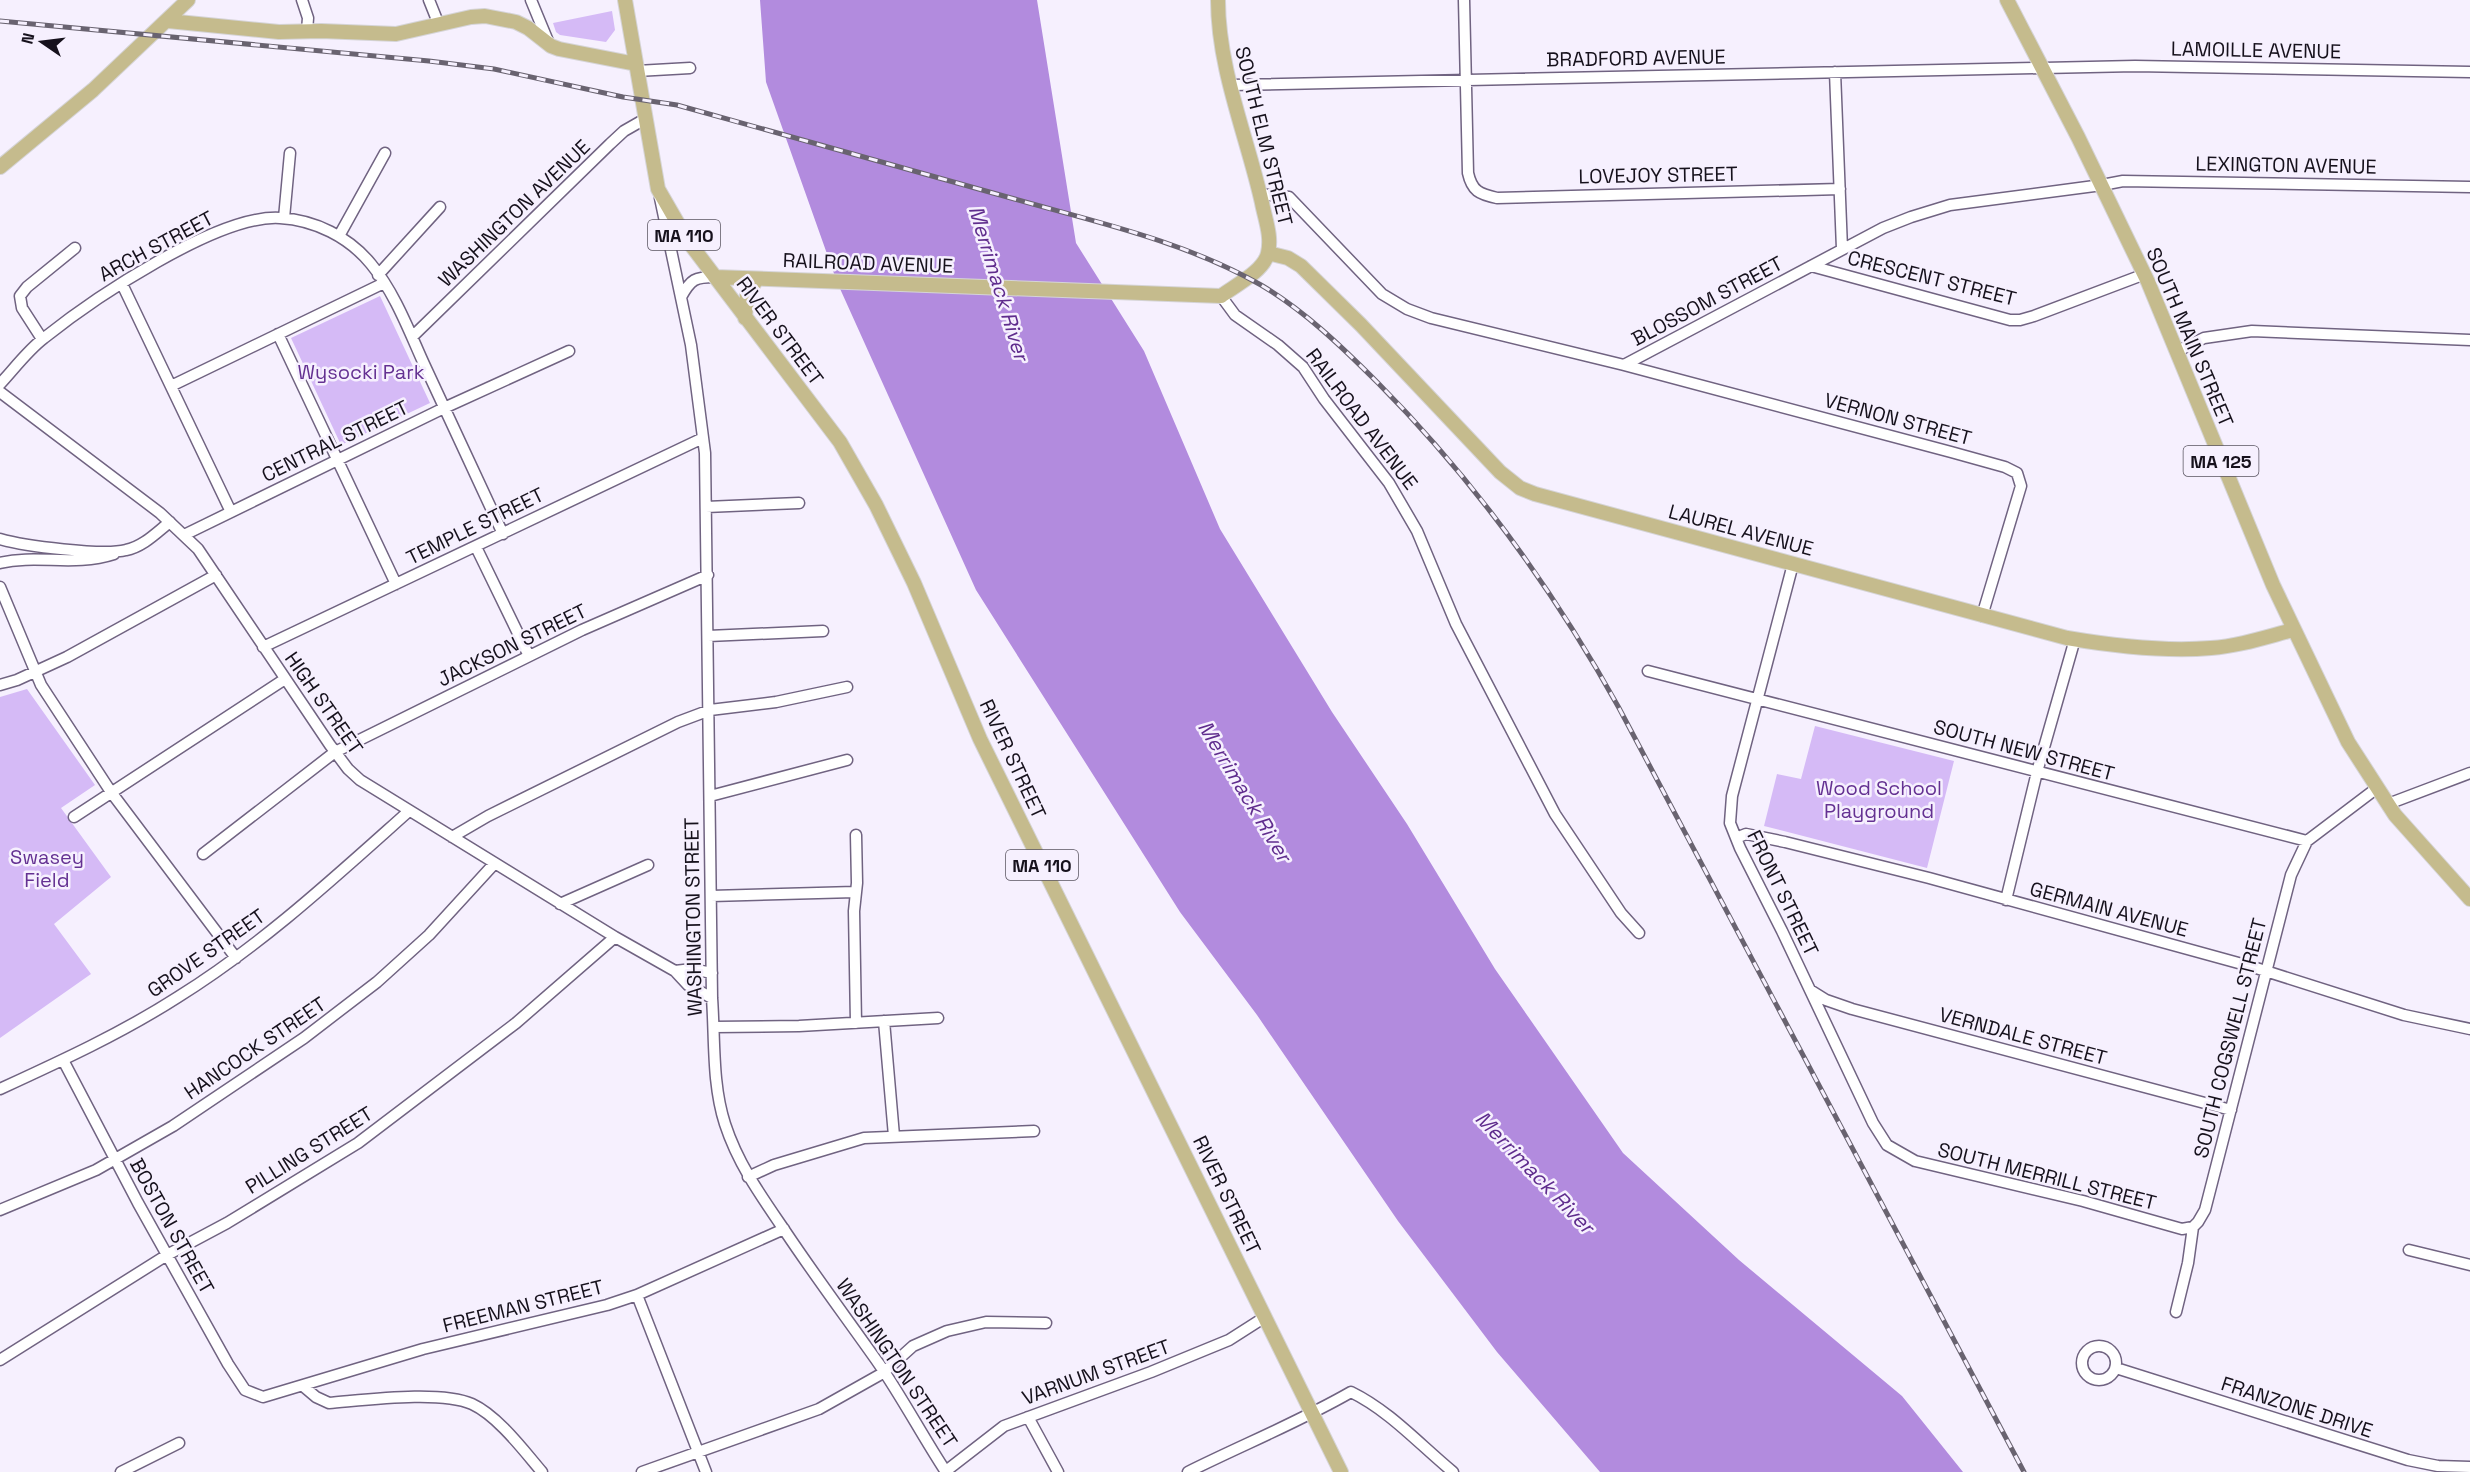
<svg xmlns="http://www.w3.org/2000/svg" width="2470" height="1472" viewBox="0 0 2470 1472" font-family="'Space Grotesk',sans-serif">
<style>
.green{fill:#d5baf6}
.water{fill:#b28bde}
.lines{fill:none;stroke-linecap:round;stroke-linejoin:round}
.minor-casing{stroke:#706381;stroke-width:13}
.major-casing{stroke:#d5d4d6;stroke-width:16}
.minor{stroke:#fff;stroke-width:10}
.major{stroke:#c5bb8d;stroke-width:14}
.rail-casing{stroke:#696370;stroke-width:5}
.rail{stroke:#f6f0fe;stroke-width:3;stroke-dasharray:9;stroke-linecap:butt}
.labels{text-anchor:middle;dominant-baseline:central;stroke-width:5;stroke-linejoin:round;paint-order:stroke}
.shield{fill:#f6f0fe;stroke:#595460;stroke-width:1.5}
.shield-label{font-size:18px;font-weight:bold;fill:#16111c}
.street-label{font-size:20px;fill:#16111c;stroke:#f6f0fe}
.park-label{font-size:20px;fill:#643192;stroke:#f6f0fe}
.water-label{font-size:21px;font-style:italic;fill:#5f2c8d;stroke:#f6f0fe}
</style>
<rect width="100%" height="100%" fill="#f6f0fe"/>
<path class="green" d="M612 11 615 30 606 42 560 35 556 32 553 23Z
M380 296 430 403 341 445 291 338Z
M27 689 95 785 61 808 111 877 54 924 91 974 0 1038V697Z
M1815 726 1954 761 1927 868 1764 826 1777 774 1801 779Z"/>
<path class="water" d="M760 0H1037L1076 243 1144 351 1220 529 1332 712 1407 824 1495 969 1623 1153 1739 1260 1902 1396 1963 1472H1600L1497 1352 1398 1221 1257 1015 1180 912 976 590 837 282 766 82Z"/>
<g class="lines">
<defs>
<path id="minor" d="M302 0 308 18 307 31
M429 0 439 25
M531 0 550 46
M1464 0 1468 173C1472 191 1479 194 1497 198L1840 189
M637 71 690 68
M1835 72 1842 249
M1231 85 2135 66 2470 72
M1260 194 1289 197 1382 294 1407 309 1431 318 1624 365 1883 228 1911 217 1950 205 2102 185 2123 181 2470 187
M660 198 691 345 705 453 712 998C715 1040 712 1084 725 1124 738 1164 761 1196 785 1231 815 1276 848 1320 879 1364 903 1399 923 1437 946 1472
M284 218 290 153
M339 236 385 153
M1811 266 2010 320H2020L2034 316 2145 274
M378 275 440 207
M122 284 231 512
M1221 296 1235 315 1278 345 1303 367 1324 399 1389 483 1417 531 1456 624 1555 814 1621 913 1639 933
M681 297C691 279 695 277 715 277
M278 334 396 584
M412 337 610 144 624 131 645 119
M42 339 22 308 20 296 27 287 75 248
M2178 351 2204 338 2252 331 2470 340
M1624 365 1951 452 2005 467 2017 473 2021 486 1982 616
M0 384C14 369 28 350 44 338 93 299 218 214 280 218 315 220 349 237 371 264 395 293 409 331 424 364 450 421 477 477 503 534
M171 386 384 283
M0 392 160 513 198 549 330 745 348 769 360 780 615 937 675 971 688 985 712 998
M706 507 799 503
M184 535 444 408 569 351
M0 539C24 546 103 556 126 550 143 547 157 532 170 522
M476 547 529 656
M0 563C37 554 74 567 114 554
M1793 564 1732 796 1730 823 1740 848 1782 931 1873 1123 1887 1145 1915 1161 2083 1201 2182 1229 2193 1227
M0 587 41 685 111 792 236 958
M708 636 823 631
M263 647 703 438
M1648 671 2307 841 2377 788
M0 685 17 680 67 657 216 575
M710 796 847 760
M2388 804 2470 773
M74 817 285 679
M452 837 488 816 678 722 710 710 776 702 847 687
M1736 838 1746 834 1785 842 1929 878 2253 967 2404 1015 2470 1029
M203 854 335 752 582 630 708 575
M711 896 855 892
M2006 900 2037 772 2075 639
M560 904 648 865
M675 971 692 969 712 973
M1810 990 1826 1000 1852 1009 2231 1110
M884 1021 894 1136
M856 1023 854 911 857 883 856 835
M714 1027 799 1026 938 1018
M63 1060 138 1203 228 1364 245 1390 263 1397 423 1349 607 1305 637 1295 784 1229
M0 1089C61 1061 122 1033 178 997 263 944 335 877 409 811
M748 1177 774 1165 864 1138 1034 1131
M0 1210 96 1170 173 1126 304 1038 377 982 429 935 494 864
M2193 1227 2198 1222 2205 1210 2291 875 2307 841
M2409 1250 2470 1265
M637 1295 706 1472
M2176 1312 2188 1263 2193 1227
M2082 1363a17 17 0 1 1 34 0a17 17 0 1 1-34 0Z
M0 1360 167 1255 227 1223 358 1143 516 1023 615 937
M2116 1368 2408 1460 2438 1466 2470 1467
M303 1386 316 1397 329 1403C366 1400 440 1390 472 1404 498 1416 524 1451 542 1472
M1028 1417 1058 1472
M946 1471 1004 1426 1151 1372 1229 1340 1265 1317
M121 1472 179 1443
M642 1472 819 1409 883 1373 913 1346 947 1331 986 1322 1046 1323
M1188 1472C1242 1445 1299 1422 1351 1392 1390 1411 1420 1445 1453 1472"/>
<path id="major" d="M625 0 658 189 688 241 840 442 876 505 914 583 980 739 1341 1472
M2007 0 2078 137 2148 282 2273 585 2348 742 2395 815 2470 899
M168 21 279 32 321 31 396 34 471 17 485 16 516 22 528 28 551 46 559 49 636 64
M0 167 93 90 188 0
M1268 253 1288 258 1301 266 1361 325 1500 472 1520 488 1535 494 2067 638C2114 646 2163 652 2211 648 2239 646 2266 637 2293 630
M715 277 1221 296C1236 285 1264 271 1268 253 1272 236 1265 219 1262 203 1247 136 1218 69 1218 0
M745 318 747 295 757 279"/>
</defs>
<use href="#minor" class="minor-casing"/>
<use href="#major" class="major-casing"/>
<use href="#minor" class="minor"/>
<use href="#major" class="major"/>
<defs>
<path id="rail" d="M0 21 429 61 494 69 623 97 677 105C788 136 900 167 1011 198 1096 222 1184 241 1261 285 1305 311 1342 347 1378 383 1474 480 1553 589 1619 708L2024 1472"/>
</defs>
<use href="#rail" class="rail-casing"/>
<use href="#rail" class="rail"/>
</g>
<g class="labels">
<g class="shield">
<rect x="648" y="220" width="72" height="30" rx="4.5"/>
<rect x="2183.5" y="446" width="75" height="30" rx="4.5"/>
<rect x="1006" y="850" width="72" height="30" rx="4.5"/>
</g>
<g class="shield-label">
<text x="684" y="235">MA 110</text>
<text x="2221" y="461">MA 125</text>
<text x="1042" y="865">MA 110</text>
</g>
<g class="street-label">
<text transform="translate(2256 50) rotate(1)">LAMOILLE AVENUE</text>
<text transform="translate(1636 58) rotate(-1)">BRADFORD AVENUE</text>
<text transform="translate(1264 136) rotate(76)">SOUTH ELM STREET</text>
<text transform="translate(2286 165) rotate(1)">LEXINGTON AVENUE</text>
<text transform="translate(1658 175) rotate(-1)">LOVEJOY STREET</text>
<text transform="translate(514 213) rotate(-44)">WASHINGTON AVENUE</text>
<text transform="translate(156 246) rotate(-28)">ARCH STREET</text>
<text transform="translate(868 263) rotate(2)">RAILROAD AVENUE</text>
<text transform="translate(1932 278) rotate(14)">CRESCENT STREET</text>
<text transform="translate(1707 301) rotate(-28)">BLOSSOM STREET</text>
<text transform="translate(780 331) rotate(53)">RIVER STREET</text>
<text transform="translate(2190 337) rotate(67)">SOUTH MAIN STREET</text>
<text transform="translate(1362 419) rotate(53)">RAILROAD AVENUE</text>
<text transform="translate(1898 419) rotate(15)">VERNON STREET</text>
<text transform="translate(335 441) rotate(-26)">CENTRAL STREET</text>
<text transform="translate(475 526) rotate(-26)">TEMPLE STREET</text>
<text transform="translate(1741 530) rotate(15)">LAUREL AVENUE</text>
<text transform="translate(512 645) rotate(-26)">JACKSON STREET</text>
<text transform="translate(324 703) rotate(55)">HIGH STREET</text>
<text transform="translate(2024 750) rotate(15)">SOUTH NEW STREET</text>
<text transform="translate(1013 759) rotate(65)">RIVER STREET</text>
<text transform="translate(1783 893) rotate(64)">FRONT STREET</text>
<text transform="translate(2109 909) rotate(15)">GERMAIN AVENUE</text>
<text transform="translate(693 917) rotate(-91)">WASHINGTON STREET</text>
<text transform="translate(206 953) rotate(-35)">GROVE STREET</text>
<text transform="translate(2023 1036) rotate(15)">VERNDALE STREET</text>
<text transform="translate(2230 1038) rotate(-76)">SOUTH COGSWELL STREET</text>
<text transform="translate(255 1048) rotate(-34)">HANCOCK STREET</text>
<text transform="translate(309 1150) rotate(-32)">PILLING STREET</text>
<text transform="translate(2047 1176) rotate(14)">SOUTH MERRILL STREET</text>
<text transform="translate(1227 1195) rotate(64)">RIVER STREET</text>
<text transform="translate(172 1226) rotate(61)">BOSTON STREET</text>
<text transform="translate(523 1306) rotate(-14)">FREEMAN STREET</text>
<text transform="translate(897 1363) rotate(56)">WASHINGTON STREET</text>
<text transform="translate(1096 1372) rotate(-20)">VARNUM STREET</text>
<text transform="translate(2297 1407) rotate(18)">FRANZONE DRIVE</text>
</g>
<g class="park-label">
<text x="361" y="372">Wysocki Park</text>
<text x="1879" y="788">Wood School<tspan x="1879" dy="23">Playground</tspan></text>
<text x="47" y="857">Swasey<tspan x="47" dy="23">Field</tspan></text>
</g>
<g class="water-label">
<text transform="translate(999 283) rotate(73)">Merrimack River</text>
<text transform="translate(1245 791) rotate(59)">Merrimack River</text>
<text transform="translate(1535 1172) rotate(46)">Merrimack River</text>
</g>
</g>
<g transform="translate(42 42) rotate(284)" stroke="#f6f0fe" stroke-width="4.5" paint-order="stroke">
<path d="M0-4.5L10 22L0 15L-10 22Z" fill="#16111c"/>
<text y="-9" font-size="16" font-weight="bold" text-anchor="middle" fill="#16111c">N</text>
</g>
</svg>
